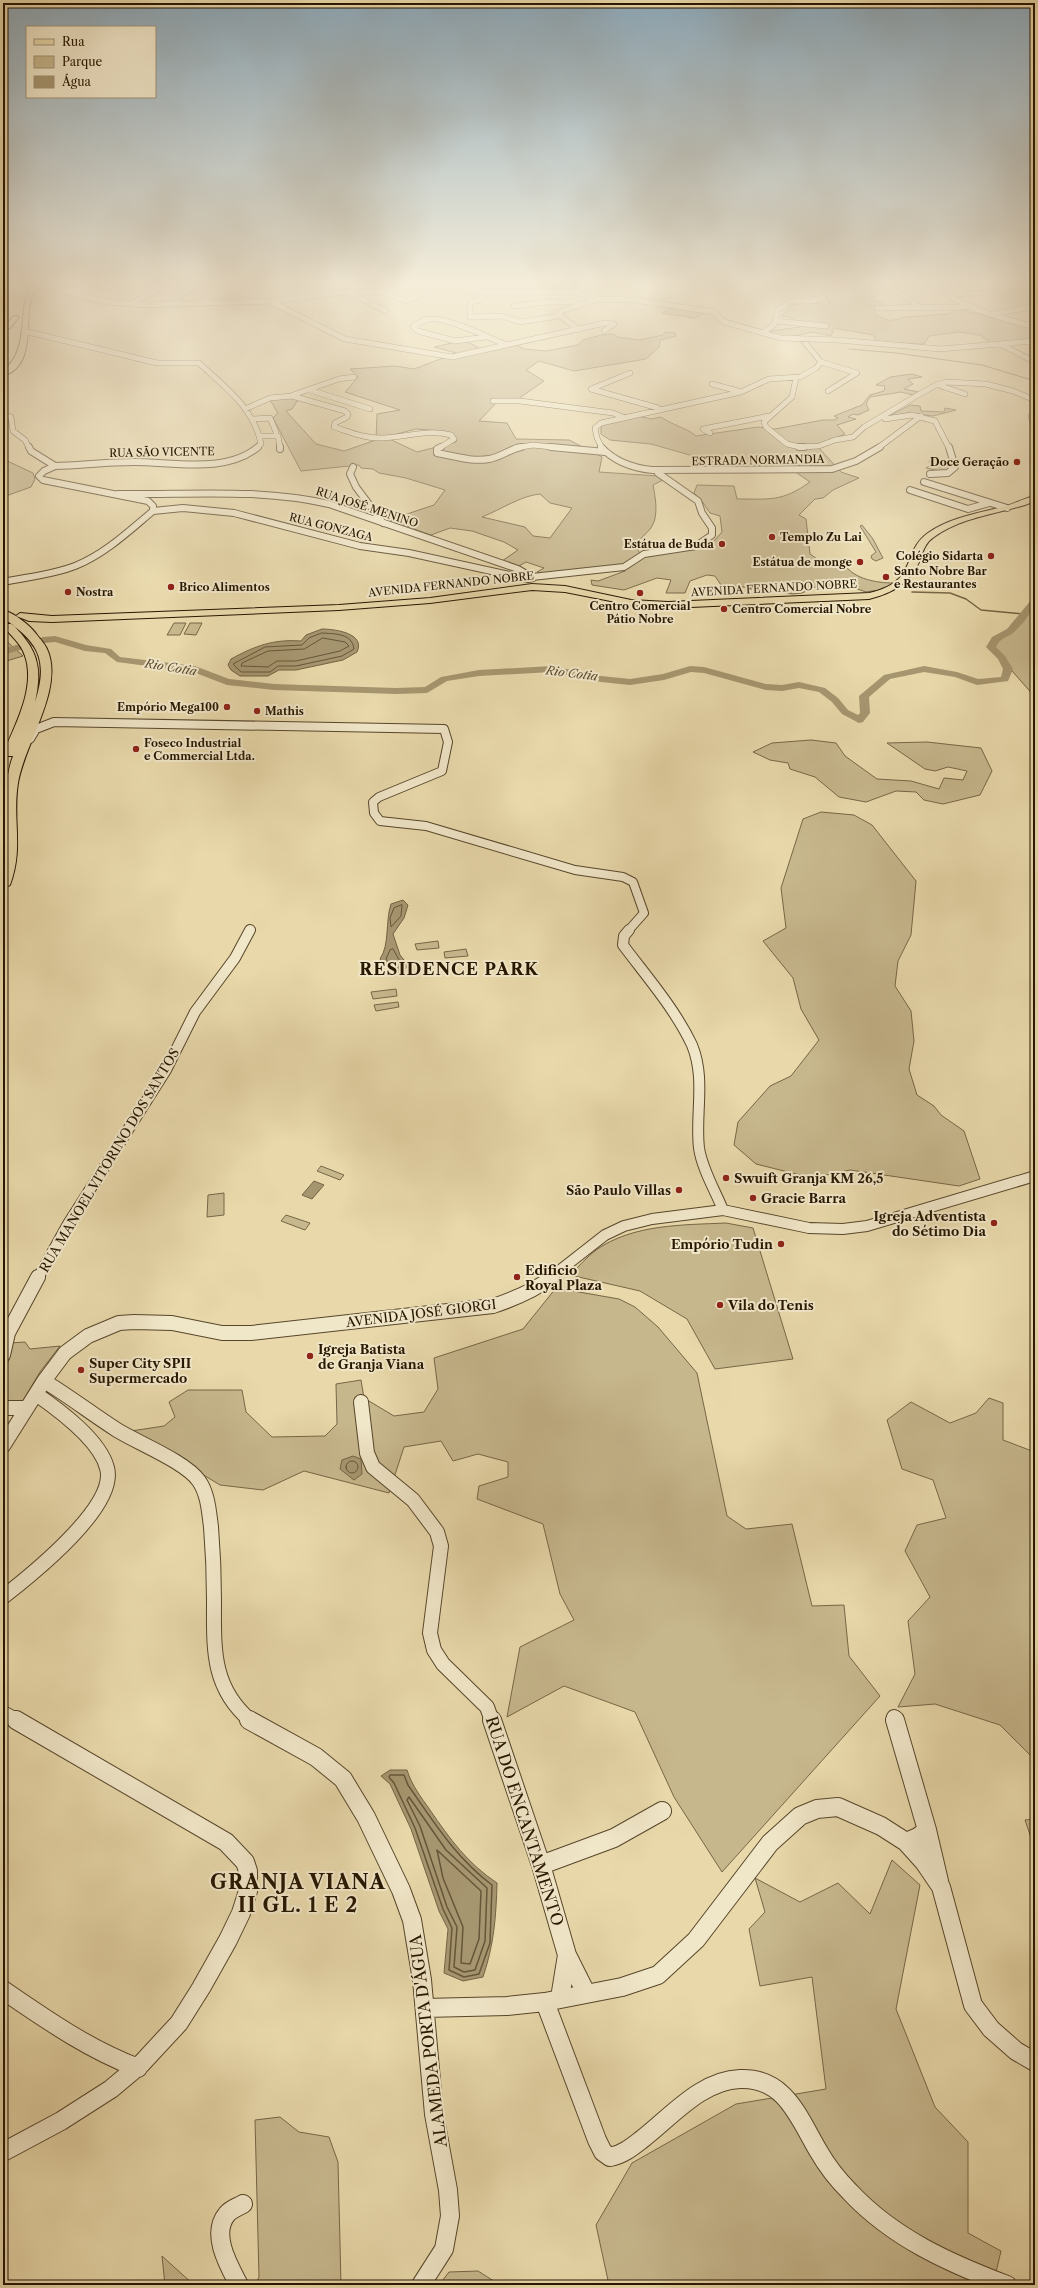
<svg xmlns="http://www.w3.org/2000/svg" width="1038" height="2288" viewBox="0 0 1038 2288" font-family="'Libre Caslon Text',serif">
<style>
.green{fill:#c7b78d;stroke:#776646;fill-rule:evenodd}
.water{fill:#a69670;stroke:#736343}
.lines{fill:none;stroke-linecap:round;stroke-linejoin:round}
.shore-far1{stroke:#665638;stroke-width:1}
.shore{stroke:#665638;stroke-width:1.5}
.stream-far1{stroke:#736343;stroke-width:1}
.stream{stroke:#736343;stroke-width:1.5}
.river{fill:#a69670;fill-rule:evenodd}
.minor-far5-casing{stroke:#57462a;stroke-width:6}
.minor-far4-casing{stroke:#57462a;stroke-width:8}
.minor-far3-casing{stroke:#57462a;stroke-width:10}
.minor-far2-casing{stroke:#57462a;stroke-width:12}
.minor-far1-casing{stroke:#57462a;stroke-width:16}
.minor-casing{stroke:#57462a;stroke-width:20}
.major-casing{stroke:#271600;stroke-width:2}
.highway-casing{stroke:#271600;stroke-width:2}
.minor-far5{stroke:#f0e6c8;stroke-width:5}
.minor-far4{stroke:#f0e6c8;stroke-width:6}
.minor-far3{stroke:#f0e6c8;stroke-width:8}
.minor-far2{stroke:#f0e6c8;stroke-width:10}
.minor-far1{stroke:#f0e6c8;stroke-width:14}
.minor{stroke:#f0e6c8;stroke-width:18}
.major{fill:#e8d8aa;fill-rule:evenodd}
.highway{fill:#e8d8aa;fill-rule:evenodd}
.poi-dot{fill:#8f2418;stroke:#f0e6c8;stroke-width:1.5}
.labels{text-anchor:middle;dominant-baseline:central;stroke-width:4;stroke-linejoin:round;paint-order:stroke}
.far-street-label{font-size:11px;fill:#271600;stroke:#f0e6c8}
.far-poi-label{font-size:11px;font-weight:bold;fill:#271600;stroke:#f0e6c8;text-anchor:start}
.far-water-label{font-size:12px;font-style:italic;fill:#5a492d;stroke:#f0e6c8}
.street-label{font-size:13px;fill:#271600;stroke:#f0e6c8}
.poi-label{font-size:13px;font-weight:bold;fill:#271600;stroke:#f0e6c8;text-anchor:start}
.near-street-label{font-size:16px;fill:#271600;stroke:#f0e6c8}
.district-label{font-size:17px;font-weight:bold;letter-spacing:1px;fill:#271600;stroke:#f0e6c8}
.near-district-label{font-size:20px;font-weight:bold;letter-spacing:1px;fill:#271600;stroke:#f0e6c8}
</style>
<rect width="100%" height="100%" fill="#e8d8aa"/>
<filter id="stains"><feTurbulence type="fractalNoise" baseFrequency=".005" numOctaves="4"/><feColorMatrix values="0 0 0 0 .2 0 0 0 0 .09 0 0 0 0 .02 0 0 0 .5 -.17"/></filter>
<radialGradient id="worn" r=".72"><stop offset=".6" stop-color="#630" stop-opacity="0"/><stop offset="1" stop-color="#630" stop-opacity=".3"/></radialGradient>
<path class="green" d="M70 281H100L97 284 101 286 62 287 59 284Z
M437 281H552L554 285 579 287 578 289 568 290H481Z
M794 281H876L886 288 869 299 884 303 883 305 870 306 877 316 890 321 906 317 948 314 958 309 1035 328V340L991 343 980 335 958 332 929 336 924 344 877 342 874 335 834 328 831 336 812 332 790 337 772 335 771 331 800 327 790 317 782 316 791 305 810 302 827 305 830 302 824 297 808 296Z
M672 307 704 313 695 318 662 313Z
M665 332 675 333 676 336 660 340 659 347 646 359 574 371 539 361 526 370 544 381 518 399H500L479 421 507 423 516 439 569 440 602 457 599 472 658 476 665 479 653 485C655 496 659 515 652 526 647 535 638 537 637 549L640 553 693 548 714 541 722 532 720 516 710 513 701 500 694 493 697 485 734 486 737 499C770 499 782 502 810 482L781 462H766L758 466 725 465 651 444 610 440 601 434V425L638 416 651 419 661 417C674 426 685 427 696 436L758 427 775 429 823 420H834L838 418 834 416 862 405 870 395 884 391 885 386 876 385 890 377 912 374 922 377 908 379 913 384 904 389 918 392 913 395 901 392 870 397 866 404 869 410 858 415 853 414 848 417 856 419 837 425 845 434 817 446 841 472 859 478 833 490 823 498 815 499 799 515 806 519 810 554 820 561 845 565C854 579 877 583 893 583L885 589 866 592 846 585 815 587 802 593 792 594 776 590 721 585 715 576 707 575 690 581 685 593H666L671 580 657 578 624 590 592 585 591 580 598 581 625 571 599 569 542 573 537 572 544 568 526 562 517 567 502 561 518 550 504 542 472 531 450 528 431 535 389 520 434 505 445 490 406 478 379 473 373 469 361 468 359 465 301 471 273 418 278 413 270 400 290 397 298 400 292 409 286 411 316 444 344 451 376 440 377 414 400 410 345 392 358 377 350 369 395 366 414 369 456 353 434 347 452 343 468 342 486 352 516 345 524 349 546 351 578 345 583 340 601 335 614 334 617 337 639 340 663 335ZM416 429 444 431 455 436 456 442 417 452 385 437ZM540 494 550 503 572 508 550 538 533 536 525 527 482 517C502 509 520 496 540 494Z
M910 405 920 406 921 411 944 412 945 408 956 410 933 416 909 413 889 416Z
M3 459 33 473 35 479 31 487 3 497Z
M932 460 940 462 952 469 944 472 926 468 931 465 929 461Z
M862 525 873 539 883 558 876 561 872 559 871 556 876 552 860 526Z
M1035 601V697L991 647 995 639 1010 631Z
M174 623H186L180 635H167Z
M190 623H202L196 635 184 634Z
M3 639H4L23 656 3 662Z
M811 740 836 743 845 756 877 779 911 781 939 789 944 778 963 780 967 771 948 767 935 771 925 769 887 743 927 742 981 748 992 771 980 795 943 804 924 800 916 792 896 791 866 802 839 797 815 777 790 769 788 763 770 760 753 752 772 743Z
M821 812 854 815 872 825 916 881 911 935 898 961 895 986 911 1011 914 1041 909 1069 917 1095 934 1106 941 1115 964 1131 980 1179 959 1186 850 1170 812 1178 756 1164 734 1145 738 1122 770 1086 791 1076 819 1040 801 1009 793 978 763 941 786 928 781 888 803 819Z
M438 941 439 948 417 950 415 944Z
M466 949 468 956 445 958 444 952Z
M396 989 397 996 373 999 371 992Z
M398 1002 399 1007 376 1011 374 1005Z
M321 1166 344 1175 340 1180 317 1171Z
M224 1193V1215L207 1217 208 1195Z
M286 1215 310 1223 305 1230 281 1221Z
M726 1223 753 1228 793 1359 715 1369 687 1319 640 1291 570 1275C578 1267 587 1257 596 1250 633 1224 683 1225 726 1223Z
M556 1288 619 1299 635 1307 658 1327 697 1373 727 1516 746 1529 792 1524 812 1606 844 1605 849 1656 880 1696 722 1872 674 1797 635 1712 564 1686 507 1717 520 1647 574 1620 560 1594 543 1524 477 1499 479 1486 508 1477V1462L478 1454 453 1461 441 1441 404 1447 389 1493 304 1471 263 1490 220 1485 131 1431 164 1426 175 1417 169 1402 188 1390H242L246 1412 272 1437 325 1436 337 1424 336 1384 361 1380 364 1398 394 1416 424 1412 438 1389 434 1358 523 1329Z
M25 1342 30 1349 60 1346 40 1372 21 1404H3L10 1343Z
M989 1398 1003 1403V1440L1032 1451 1035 1447V1760L1000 1725 935 1704 898 1707 915 1674 908 1621 930 1597 905 1551 917 1525 946 1518 933 1480 902 1469 887 1420 911 1402 950 1423 976 1413Z
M1035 1819V1849L1025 1820Z
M892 1860 920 1885 896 2009 935 2107 968 2142V2233L1001 2251 993 2285H609L596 2225 632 2163 736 2104 826 2089 812 1977 760 1986 749 1929 765 1912 755 1878 800 1902 838 1883 870 1914Z
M280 2117 299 2132 329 2137 338 2162 341 2285H255L259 2277 255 2120Z
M162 2256 194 2285H165Z
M478 2271 500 2285H439L449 2272Z"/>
<path class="water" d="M322 629C334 629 366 633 357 652L343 660 296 670H279L268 676H240L231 670 228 665 231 659C255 646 273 639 301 641L306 635Z
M403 900 408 905 404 918 393 934 400 955 408 965 402 973 390 970 380 959C390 944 385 923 391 904Z
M314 1181 324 1185 312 1199 302 1195Z
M353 1456 361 1459 362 1474 354 1480 340 1469 342 1460Z
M390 1770H407C412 1786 421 1797 430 1810 450 1839 467 1863 497 1883 496 1918 494 1944 483 1977L463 1981 444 1973 448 1929 439 1911 411 1829 390 1784 381 1776Z"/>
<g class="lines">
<path class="shore-far1" d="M322 633C335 634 352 633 354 649L342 656 296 666H278L270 672H241L233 664 265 647 302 645 309 638Z
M323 638 345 642 349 646 340 651 296 661H277L268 667 241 666 242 663 268 651 304 649Z
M402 905 401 916 391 927 390 918 394 908Z
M393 949 402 965 400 968 392 967 386 959 390 950Z
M346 1467a6 6 0 1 1 12 0a6 6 0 1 1-12 0Z"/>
<path class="shore" d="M390 1775H404L408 1785C433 1821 456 1858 492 1885L490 1943 479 1974 464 1977 449 1970 452 1928 443 1909 415 1828 394 1783 389 1777Z
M409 1797 446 1850 487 1888 485 1941 475 1970 464 1972 454 1967 457 1927 447 1907 420 1826 407 1800Z
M437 1850 481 1891 479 1939 470 1964 461 1963 463 1927 443 1878Z"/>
<path class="stream-far1" d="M849 349 896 353 982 365 1035 381"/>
<path class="stream" d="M912 592 950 593 966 599 981 610 1023 614"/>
<path class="river" d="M1035 598C1035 610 1022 625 1013 633 1006 638 1000 638 996 647L1005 656 1013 669 1008 681 977 685 955 677 924 672 890 679 869 697 870 713 863 722 859 723 842 714 832 702 819 692 799 688 782 691 766 690 704 673 691 672 664 680 630 685 601 682 552 672 479 676 447 681 427 693 396 694 274 690 227 685 193 672 117 662 105 653 85 651 55 642 44 643 3 655V649L43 637 55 636 86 645 111 649 120 657 195 666 229 679 274 684 396 688 425 687 441 677 479 670 552 666 601 676 630 679 663 674 690 666 704 667 766 684 782 685 799 682 825 688 838 698 848 710 858 715 860 713 859 696 884 675 924 666 957 672 978 679 1001 677 1003 669 998 659 986 647 992 637 1007 629 1032 599Z"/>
<defs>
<path id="minor-far5" d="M882 281 920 307
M930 281C960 308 997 317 1035 327
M36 287 55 288 106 302 146 305 274 301 337 293 401 290 430 283 481 292H575L597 299 635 300 714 312 724 322 781 338 838 340 940 349 1035 341
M347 292 386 311
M382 292 405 301 438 288
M481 292 483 298 470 303V317L502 316 520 322 559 316
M575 292 594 281
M947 294 981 293
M269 301 345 339 452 357 605 323 614 324 604 331
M202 302 231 281
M132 303 156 291
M176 303 178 297 203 281
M514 306 547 302H576
M3 308V323
M877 308 967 307
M993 314 1035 306
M775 321 826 326
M579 330 558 314 559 312 597 299
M24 331 157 363H199C225 387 254 408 261 444L257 448
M762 333 774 325 778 310 791 301H812L823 298
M486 337 455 341 418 331 413 327C418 323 423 320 430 319 447 317 489 338 507 345
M1002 345 1035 362
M821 362 857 373 828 391
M630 373 591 389 658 408
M796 378 792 397 764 422 766 427 787 444 800 447 819 446 835 440 853 437 864 427 918 395 936 385 946 382 986 384 1013 391 1035 400
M712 384 738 391
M941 386 965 394
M310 390 370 409
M293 395 339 379 354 377
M493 401H520L613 413 623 417
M245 409 270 398 292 396 345 411 348 414 347 417 335 423 334 427C350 432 366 439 383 438 407 437 427 429 451 435L454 439 439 448
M1035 410 1031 416 1035 428
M3 415 11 417 13 431 25 440 29 448
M253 419 270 418 276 432
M885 419 912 415 935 421 949 448
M710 433 703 429 769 416
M261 436H278L280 448
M515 448 533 445 561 448
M602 448 597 438 595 428 601 423 741 392 769 379 800 377 816 368 821 362 802 339
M878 448 921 416"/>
<path id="minor-far4" d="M29 447 31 451 55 466
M280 447V449
M441 447 437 449V453C454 456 472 462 489 459 501 457 510 449 521 447
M551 447 605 452
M601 447C615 462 632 468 652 470L832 469 856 461 880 447
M799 447H804
M353 467 350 474 356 487 383 523
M930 474 948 473 955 467 949 447
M924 482 1007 508
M910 490 968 509 989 503
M118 494C189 495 259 488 329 504L518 569 533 578 528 579 409 553 360 546 234 513 183 508 153 511
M532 577 624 567 644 554 696 546 712 535V528L702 513 698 501 658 473
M3 582C27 577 52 575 75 566 105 554 129 531 153 511V506L148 501 43 480 39 476 44 471 55 466C82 465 108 462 135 462 173 462 226 474 258 447"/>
<path id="minor-far3" d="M30 739 36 729 54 722 444 729 448 742 442 771 379 797 373 802 374 813 380 821 426 826 575 870 623 877 633 882 644 913 628 931"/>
<path id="minor-far2" d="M629 930 624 936 623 945C647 977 675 1009 692 1045 706 1079 695 1114 699 1148 702 1169 715 1190 723 1210
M38 1278 68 1224 166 1070 195 1012 235 958 250 930
M550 1278 605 1235 624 1226 652 1219 723 1210 809 1228 843 1229 867 1226 1035 1176"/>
<path id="minor-far1" d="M3 1355 8 1333 38 1277
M44 1381C69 1396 92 1414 117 1430 138 1443 186 1462 199 1481 208 1494 209 1512 211 1527 213 1551 214 1575 214 1600 214 1648 211 1687 251 1721
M361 1402 367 1453 373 1467 413 1500 437 1532 441 1546 430 1633 434 1650 443 1664 487 1707 492 1721
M3 1408H27
M3 1446 44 1381 65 1353 88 1336 119 1323 134 1322 172 1323 222 1333H251L493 1306C514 1299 534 1291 552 1277
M3 1597C30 1576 118 1506 107 1468 100 1440 59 1410 36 1394
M3 1713 18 1721
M894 1717 895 1721"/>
<path id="minor" d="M249 1720 316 1757 343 1779 366 1817 401 1890 412 1920 422 1980 434 2114 448 2190 450 2216 444 2249 421 2285
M492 1720 541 1865 567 1955 586 1993
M895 1720 927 1830 939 1881
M906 1842 918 1837 927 1830
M541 1865 614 1838 662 1811
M3 1990C47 2020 88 2049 138 2068
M560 1998 567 1955
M545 2002 597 2140 603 2152 610 2157C622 2155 632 2147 641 2140 670 2118 701 2080 740 2079 786 2077 799 2119 819 2152 827 2166 838 2180 850 2192 893 2238 949 2263 1007 2285
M425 2008 507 2006 545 2002 622 1987 658 1975 696 1940 770 1843 800 1816 817 1809 838 1807 881 1826 906 1842 924 1862 941 1887 973 2005 991 2029 1016 2051 1035 2062
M3 2152 61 2121 111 2089 142 2063 179 2023 201 1988 228 1940 241 1913 248 1891V1871L245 1862 226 1842 16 1720
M239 2285C229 2266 210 2234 227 2214 231 2209 238 2207 243 2204"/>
<path id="major" d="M34 281H40L29 302H25Z
M1035 496V501L1025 505C995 514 960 518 934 537 925 543 923 551 920 560 910 583 893 593 869 599L668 608 631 605 565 592 532 590 430 603 339 610 52 622 29 621 16 616 20 613 52 616 339 605 430 598 532 584 565 586 631 600 668 602 869 593C919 582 901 552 928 533 951 517 980 513 1006 506 1016 503 1025 498 1035 496Z"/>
<path id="highway" d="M31 281H37C33 291 30 301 29 311 27 334 31 368 3 376V370C30 351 17 312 31 281Z
M14 316 19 317 10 328 3 331V327Z
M3 610C14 613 30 625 37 635 40 639 45 644 47 649 65 688 24 744 18 783 12 820 24 847 10 885L3 889C3 874 5 860 6 846 7 815 2 786 13 756H5L3 754C15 725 36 688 25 656 21 643 11 636 3 626L4 624H12C37 649 43 666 35 702 49 659 38 642 3 618Z"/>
</defs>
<use href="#minor-far5" class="minor-far5-casing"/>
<use href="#minor-far4" class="minor-far4-casing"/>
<use href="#minor-far3" class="minor-far3-casing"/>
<use href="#minor-far2" class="minor-far2-casing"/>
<use href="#minor-far1" class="minor-far1-casing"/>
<use href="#minor" class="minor-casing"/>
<use href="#major" class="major-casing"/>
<use href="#highway" class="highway-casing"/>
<use href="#minor-far5" class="minor-far5"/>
<use href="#minor-far4" class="minor-far4"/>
<use href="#minor-far3" class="minor-far3"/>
<use href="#minor-far2" class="minor-far2"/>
<use href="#minor-far1" class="minor-far1"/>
<use href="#minor" class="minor"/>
<use href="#major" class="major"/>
<use href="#highway" class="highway"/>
</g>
<linearGradient id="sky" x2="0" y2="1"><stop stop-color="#8da8b8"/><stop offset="0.47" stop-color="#f5edd9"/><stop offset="1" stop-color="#f5edd9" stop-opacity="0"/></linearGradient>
<rect width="1038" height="602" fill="url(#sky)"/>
<g class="poi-dot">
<circle cx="1017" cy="462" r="4"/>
<circle cx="772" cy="537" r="4"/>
<circle cx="722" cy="544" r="4"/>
<circle cx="991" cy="556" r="4"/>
<circle cx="860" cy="562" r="4"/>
<circle cx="886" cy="577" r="4"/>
<circle cx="171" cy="587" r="4"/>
<circle cx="68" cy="592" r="4"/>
<circle cx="640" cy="593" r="4"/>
<circle cx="724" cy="609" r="4"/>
<circle cx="227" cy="707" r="4"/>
<circle cx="257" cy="711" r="4"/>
<circle cx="136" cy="749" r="4"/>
<circle cx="726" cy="1178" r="4"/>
<circle cx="679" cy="1190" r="4"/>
<circle cx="753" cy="1198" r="4"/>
<circle cx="994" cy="1223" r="4"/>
<circle cx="781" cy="1244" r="4"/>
<circle cx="517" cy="1277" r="4"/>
<circle cx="720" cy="1305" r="4"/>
<circle cx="310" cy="1356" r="4"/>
<circle cx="81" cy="1370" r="4"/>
</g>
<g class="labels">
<g class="far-street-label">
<text transform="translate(162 452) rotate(-1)">RUA SÃO VICENTE</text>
<text transform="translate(758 460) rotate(-1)">ESTRADA NORMANDIA</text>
<text transform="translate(367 507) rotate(18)">RUA JOSÉ MENINO</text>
<text transform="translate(331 527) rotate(14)">RUA GONZAGA</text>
<text transform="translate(451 584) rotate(-6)">AVENIDA FERNANDO NOBRE</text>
<text transform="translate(774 588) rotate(-3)">AVENIDA FERNANDO NOBRE</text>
</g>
<g class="far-poi-label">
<text x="1009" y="462" text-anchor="end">Doce Geração</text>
<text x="780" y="537">Templo Zu Lai</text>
<text x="714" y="544" text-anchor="end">Estátua de Buda</text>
<text x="983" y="556" text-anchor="end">Colégio Sidarta</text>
<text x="852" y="562" text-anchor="end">Estátua de monge</text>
<text x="894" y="571">Santo Nobre Bar<tspan x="894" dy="13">e Restaurantes</tspan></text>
<text x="179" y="587">Brico Alimentos</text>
<text x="76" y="592">Nostra</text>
<text x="640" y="606" text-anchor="middle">Centro Comercial<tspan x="640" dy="13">Pátio Nobre</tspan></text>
<text x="732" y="609">Centro Comercial Nobre</text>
<text x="219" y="707" text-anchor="end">Empório Mega100</text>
<text x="265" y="711">Mathis</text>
<text x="144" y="743">Foseco Industrial<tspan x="144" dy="13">e Commercial Ltda.</tspan></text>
</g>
<g class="far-water-label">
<text transform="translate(171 667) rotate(9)">Rio Cotia</text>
<text transform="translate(572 673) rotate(7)">Rio Cotia</text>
</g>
<g class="street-label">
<text transform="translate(109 1160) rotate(-59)">RUA MANOEL VITORINO DOS SANTOS</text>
<text transform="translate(421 1313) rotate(-7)">AVENIDA JOSÉ GIORGI</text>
</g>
<g class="poi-label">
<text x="734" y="1178">Swuift Granja KM 26,5</text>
<text x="671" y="1190" text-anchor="end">São Paulo Villas</text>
<text x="761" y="1198">Gracie Barra</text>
<text x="986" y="1216" text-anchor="end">Igreja Adventista<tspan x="986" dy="15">do Sétimo Dia</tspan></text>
<text x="773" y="1244" text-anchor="end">Empório Tudin</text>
<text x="525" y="1270">Edificio<tspan x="525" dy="15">Royal Plaza</tspan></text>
<text x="728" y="1305">Vila do Tenis</text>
<text x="318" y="1349">Igreja Batista<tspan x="318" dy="15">de Granja Viana</tspan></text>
<text x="89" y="1363">Super City SPII<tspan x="89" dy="15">Supermercado</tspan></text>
</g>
<g class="near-street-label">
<text transform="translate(525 1821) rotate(72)">RUA DO ENCANTAMENTO</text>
<text transform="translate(428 2041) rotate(-97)">ALAMEDA PORTA D'ÁGUA</text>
</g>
<g class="district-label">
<text x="449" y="969">RESIDENCE PARK</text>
</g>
<g class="near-district-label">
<text x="298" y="1882">GRANJA VIANA<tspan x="298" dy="23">II GL. 1 E 2</tspan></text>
</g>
</g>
<rect width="1038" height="2288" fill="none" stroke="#e8d8aa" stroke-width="16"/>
<rect x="4" y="4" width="1030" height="2280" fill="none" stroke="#271600" stroke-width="2"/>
<rect x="8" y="8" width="1022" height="2272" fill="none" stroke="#271600"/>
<rect x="26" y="26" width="130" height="72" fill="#f0e6c8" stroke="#a09378"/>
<rect x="34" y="39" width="20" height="6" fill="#e8d8aa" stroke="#a09378"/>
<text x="62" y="46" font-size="12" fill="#271600">Rua</text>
<rect x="34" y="56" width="20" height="12" fill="#c7b78d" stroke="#a09378"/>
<text x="62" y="66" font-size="12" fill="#271600">Parque</text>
<rect x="34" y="76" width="20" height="12" fill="#a69670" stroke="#a09378"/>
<text x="62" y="86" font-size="12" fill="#271600">Água</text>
<rect width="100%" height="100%" filter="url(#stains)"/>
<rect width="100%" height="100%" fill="url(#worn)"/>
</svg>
